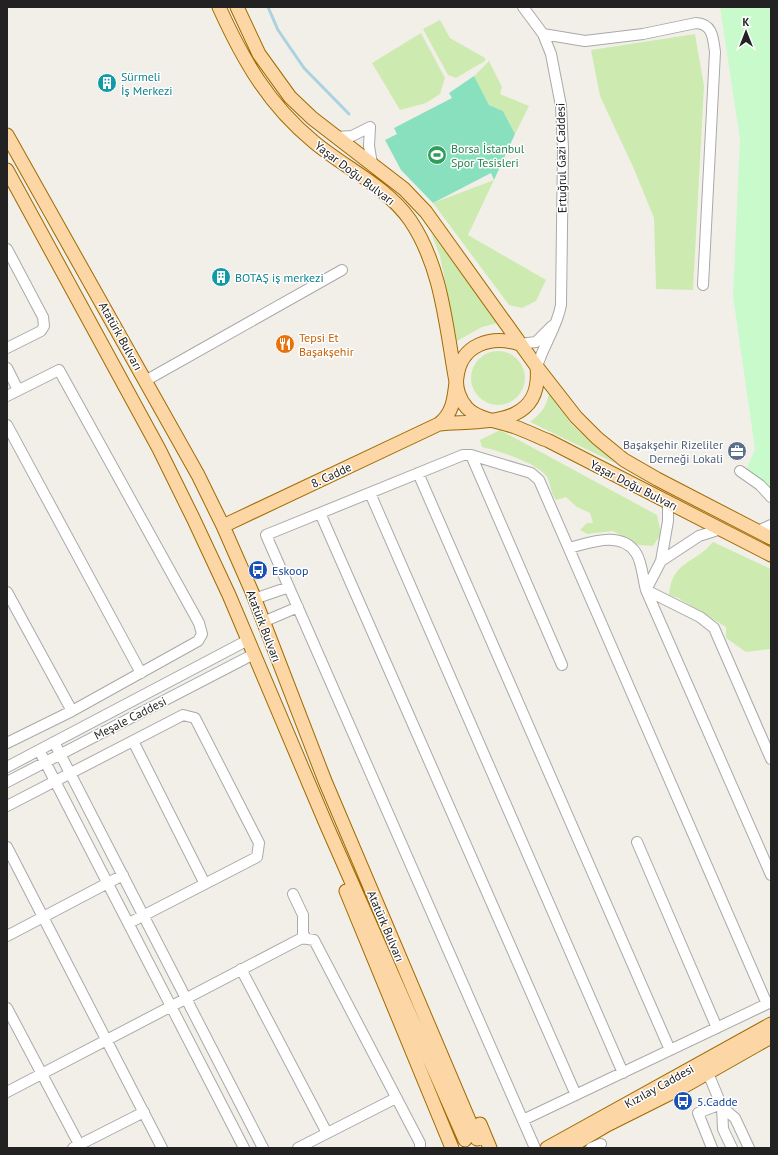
<svg xmlns="http://www.w3.org/2000/svg" width="778" height="1155" viewBox="0 0 778 1155" font-family="'PT Sans',sans-serif">
<style>
.grass{fill:#cdebb0}
.park{fill:#c8facc}
.pitch{fill:#88e0be}
.lines{fill:none;stroke-linecap:round;stroke-linejoin:round}
.stream{stroke:#aad3df;stroke-width:3}
.minor-casing{stroke:#a9a9a9;stroke-width:12}
.major-casing{stroke:#a06b00;stroke-width:15}
.minor{stroke:#fff;stroke-width:10}
.major{stroke:#fcd6a4;stroke-width:13}
.labels{text-anchor:middle;dominant-baseline:central;stroke-width:3;stroke-linejoin:round;paint-order:stroke}
.culture-label{font-size:12px;fill:#0d838f;stroke:#fff;text-anchor:start}
.leisure-label{font-size:12px;fill:#27864d;stroke:#fff;text-anchor:start}
.street-label{font-size:12px;fill:#222;stroke:#fff}
.food-label{font-size:12px;fill:#c56008;stroke:#fff;text-anchor:start}
.service-label{font-size:12px;fill:#4e5e75;stroke:#fff;text-anchor:end}
.transit-label{font-size:12px;fill:#164399;stroke:#fff;text-anchor:start}
</style>
<rect width="100%" height="100%" fill="#f2efe9"/>
<path class="grass" d="M440 20 450 38 485 58V61L456 78 448 75 423 29Z
M421 33 445 78 440 94 426 103 400 110 372 63Z
M695 34 704 86 693 290 656 289 654 218 634 169 600 96 591 50Z
M489 61 502 87 500 94 529 106 515 134 503 111 489 105 474 76Z
M494 180 468 235 546 280 536 301 522 308 509 305 433 203Z
M431 233 498 323 482 327 457 341 440 256Z
M471 378a27 27 0 1 1 54 0a27 27 0 1 1-54 0Z
M549 394 573 426 615 463 530 422C541 414 546 407 549 394Z
M500 430 657 515 661 534 653 546 639 545 613 531 587 534 580 530 587 523H593L590 513 577 507 566 497 556 500C550 492 551 485 547 477 538 463 499 451 482 447L480 440Z
M713 542 771 569V649L746 652 726 638V627L678 598 669 595C672 560 695 564 713 542Z"/>
<path class="park" d="M720 7H771V490L746 470 755 449 733 296 740 139Z"/>
<path class="pitch" d="M474 76 489 105 503 111 515 134 494 180 491 173 433 203 401 170 385 140 397 134 394 128 452 98 449 93Z"/>
<g class="lines">
<path class="stream" d="M268 7 278 30 304 68 349 114"/>
<defs>
<path id="minor" d="M523 7 543 34 551 54 561 106 563 149 561 305C557 328 543 345 537 367
M543 34 585 41 643 34 696 23C713 24 713 38 715 52L703 285
M370 127 369 146 372 164
M337 137 352 136 370 127
M7 249 43 317 44 326 41 331 7 348
M520 344 536 342 552 326
M7 368 18 390
M145 381 342 270
M7 396 59 370 199 623 202 634 198 641 72 711 7 743
M7 425 141 673
M471 455 562 665
M740 471 760 485 771 497
M418 473 670 1050
M370 493 623 1073
M668 502V521L661 561 646 590 700 617 714 628 771 759
M320 513 576 1095
M758 531 771 525
M569 548C589 543 621 530 636 553 642 562 643 579 646 590L771 875
M661 561 699 536 721 529
M7 592 72 711
M254 599 289 587
M263 622 298 607
M133 741 205 884
M54 742 263 1148
M39 750 244 1148
M7 767 248 640
M7 782 254 654
M7 806 183 715 195 718 259 843 257 857 129 923
M637 842 717 1028
M7 847 162 1148
M293 894 303 915V934L307 939
M7 936 123 875
M241 969 327 1133
M7 1008 81 1148
M708 1073 722 1107 723 1129 732 1148
M7 1092 302 938 314 940 420 1143V1148
M722 1107 735 1118 749 1148
M523 1120 771 1002
M73 1148 144 1112
M298 1148 396 1098
M535 1148 266 535 463 455H471L531 473 539 480 767 1004
M591 1148 601 1144
M712 1148 698 1113 721 1104"/>
<path id="major" d="M219 7C243 60 268 104 314 142 345 168 386 186 410 220 442 267 446 327 456 382 454 399 453 413 439 424L223 526
M237 7 259 54 290 97 312 118 404 189 426 212 537 367 576 417 597 438 624 460 657 479 771 538
M7 135 198 475 223 526 252 592 325 781 477 1139
M7 170 159 449 194 520 229 595 326 824 465 1140
M520 344C491 335 461 344 457 377 455 388 460 400 467 408 479 420 500 421 515 427 527 431 538 437 549 441L771 555
M439 424C481 420 543 429 537 367
M346 891 452 1148
M480 1124 490 1148
M547 1148 771 1024
M568 1148 607 1125 681 1088 771 1037"/>
</defs>
<use href="#minor" class="minor-casing"/>
<use href="#major" class="major-casing"/>
<use href="#minor" class="minor"/>
<use href="#major" class="major"/>
</g>
<defs>
<symbol id="building-disc" viewBox="-11 -11 22 22"><circle r="9.5" fill="#0f9aa8" stroke="#fff"/><path d="M-4-6H4V6H1V3H-1V6H-4ZM-2.5-4.3h1.7v1.8h-1.7ZM.8-4.3h1.7v1.8H.8ZM-2.5-1h1.7V.8h-1.7ZM.8-1h1.7V.8H.8Z" fill="#fff"/></symbol>
<symbol id="stadium-disc" viewBox="-11 -11 22 22"><circle r="9.5" fill="#2e9e5b" stroke="#fff"/><path d="M0-5a6.5 5 0 1 0 0 10a6.5 5 0 1 0 0-10ZM-3.5-1.8h7v3.6h-7Z" fill="#fff"/></symbol>
<symbol id="restaurant-disc" viewBox="-11 -11 22 22"><circle r="9.5" fill="#e8710a" stroke="#fff"/><path d="M-5-6h1v4h1v-4h1v4h1v-4h1v5L-1.5 .5V6h-2V.5L-5-1ZM5-6V6H3V1.5H1.5Q1.5-4 5-6Z" fill="#fff"/></symbol>
<symbol id="office-disc" viewBox="-11 -11 22 22"><circle r="9.5" fill="#5c6f8a" stroke="#fff"/><path d="M-6-3h4V-5.5h4V-3h4V5H-6ZM-1-4.5V-3h2v-1.5ZM-6 0V1H6V0Z" fill="#fff"/></symbol>
<symbol id="bus-disc" viewBox="-11 -11 22 22"><circle r="9.5" fill="#1a4fb4" stroke="#fff"/><path d="M-5-6H5V4H4V6H2V4H-2V6H-4V4H-5ZM-3.5-4V0h7V-4ZM-3.5 1.2v1.5H-2V1.2ZM2 1.2v1.5H3.5V1.2Z" fill="#fff"/></symbol>
</defs>
<g fill-rule="evenodd">
<use href="#building-disc" x="96" y="72" width="22" height="22"/>
<use href="#stadium-disc" x="426" y="144" width="22" height="22"/>
<use href="#building-disc" x="210" y="266" width="22" height="22"/>
<use href="#restaurant-disc" x="274" y="333" width="22" height="22"/>
<use href="#office-disc" x="726" y="440" width="22" height="22"/>
<use href="#bus-disc" x="247" y="559" width="22" height="22"/>
<use href="#bus-disc" x="672" y="1090" width="22" height="22"/>
</g>
<g class="labels">
<g class="culture-label">
<text x="121" y="76">Sürmeli<tspan x="121" dy="14">İş Merkezi</tspan></text>
<text x="235" y="277">BOTAŞ iş merkezi</text>
</g>
<g class="leisure-label">
<text x="451" y="148">Borsa İstanbul<tspan x="451" dy="14">Spor Tesisleri</tspan></text>
</g>
<g class="street-label">
<text transform="translate(561 158) rotate(-91)">Ertuğrul Gazi Caddesi</text>
<text transform="translate(355 173) rotate(37)">Yaşar Doğu Bulvarı</text>
<text transform="translate(121 336) rotate(61)">Atatürk Bulvarı</text>
<text transform="translate(331 475) rotate(-25)">8. Cadde</text>
<text transform="translate(634 485) rotate(27)">Yaşar Doğu Bulvarı</text>
<text transform="translate(264 626) rotate(69)">Atatürk Bulvarı</text>
<text transform="translate(130 718) rotate(-27)">Meşale Caddesi</text>
<text transform="translate(386 926) rotate(67)">Atatürk Bulvarı</text>
<text transform="translate(659 1086) rotate(-29)">Kızılay Caddesi</text>
</g>
<g class="food-label">
<text x="299" y="337">Tepsi Et<tspan x="299" dy="14">Başakşehir</tspan></text>
</g>
<g class="service-label">
<text x="723" y="444">Başakşehir Rizeliler<tspan x="723" dy="14">Derneği Lokali</tspan></text>
</g>
<g class="transit-label">
<text x="272" y="570">Eskoop</text>
<text x="697" y="1101">5.Cadde</text>
</g>
</g>
<rect width="778" height="1155" fill="none" stroke="#222222" stroke-width="16"/>
<g transform="translate(746 32)" stroke="#ffffff" stroke-width="3" paint-order="stroke">
<path d="M0-3L7 15L0 10L-7 15Z" fill="#222222"/>
<text y="-6" font-size="11" font-weight="bold" text-anchor="middle" fill="#222222">K</text>
</g>
</svg>
